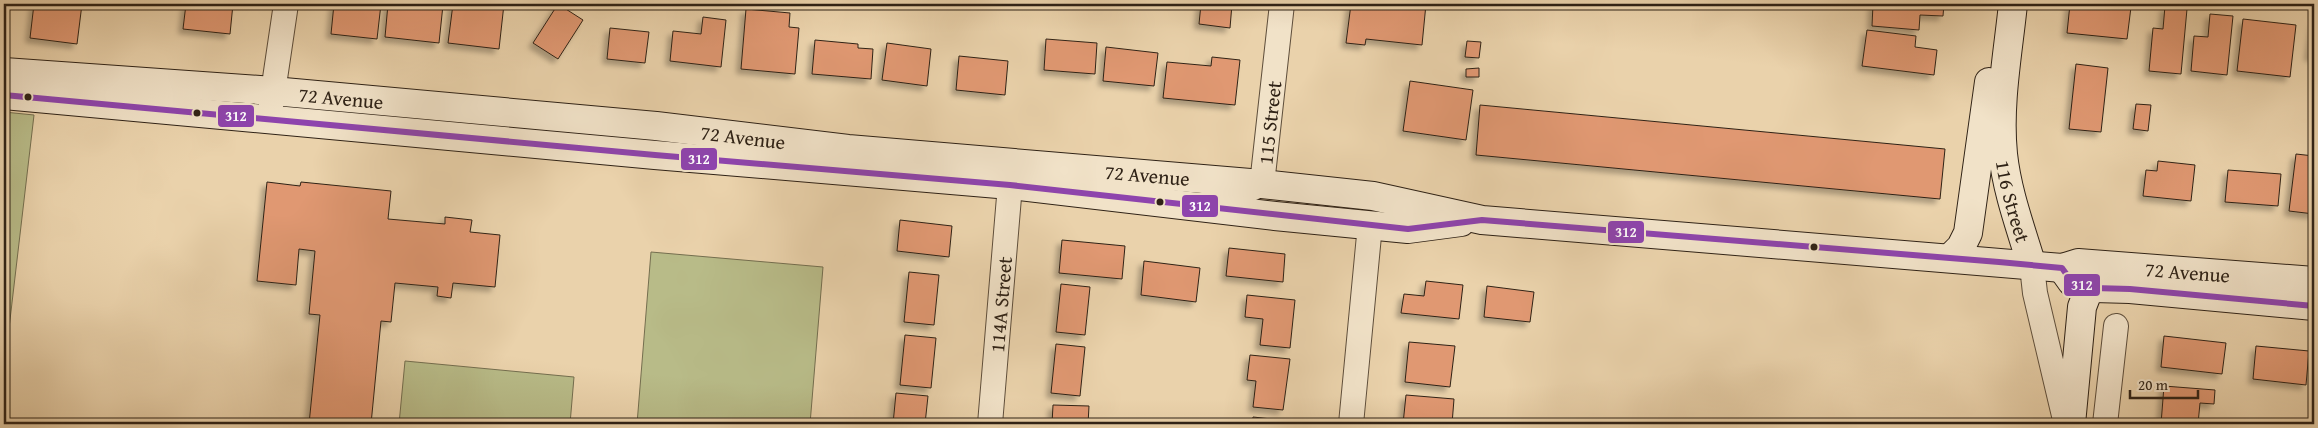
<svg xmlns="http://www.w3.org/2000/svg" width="2318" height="428" viewBox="0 0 2318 428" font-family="'Gentium Book Plus',serif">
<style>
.green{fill:#b8bb88;stroke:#746e4f}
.building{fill:#e09872;stroke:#2f2216;filter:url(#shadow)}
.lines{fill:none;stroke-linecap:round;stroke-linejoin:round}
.street-casing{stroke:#5e4e3b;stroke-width:26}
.secondary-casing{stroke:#2f2216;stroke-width:30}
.street{stroke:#f1e2c8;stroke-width:24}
.secondary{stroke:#f1e2c8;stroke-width:28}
.bus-1-casing{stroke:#f1e2c8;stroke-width:10}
.bus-1{stroke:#8e44ad;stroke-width:6}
.bus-dot{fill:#2f2216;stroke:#f1e2c8;stroke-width:2}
.labels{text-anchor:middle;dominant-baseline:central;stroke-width:4.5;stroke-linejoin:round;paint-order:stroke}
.street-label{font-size:20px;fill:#2f2216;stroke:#f1e2c8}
.line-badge{stroke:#f1e2c8;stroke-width:2}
.badge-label{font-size:14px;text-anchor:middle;font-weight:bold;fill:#fff}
</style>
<defs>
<filter id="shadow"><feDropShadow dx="-4.5" dy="4.5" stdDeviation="2.5" flood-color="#0004"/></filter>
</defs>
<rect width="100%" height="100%" fill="#ead2ab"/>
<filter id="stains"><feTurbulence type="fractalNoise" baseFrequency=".004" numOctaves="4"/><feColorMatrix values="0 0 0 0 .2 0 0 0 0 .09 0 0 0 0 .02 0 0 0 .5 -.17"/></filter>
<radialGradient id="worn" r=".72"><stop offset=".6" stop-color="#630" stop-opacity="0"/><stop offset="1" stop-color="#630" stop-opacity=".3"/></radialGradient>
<path class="green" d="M4 112 34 115 4 371Z
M651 252 823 267 810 424H637Z
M405 361 574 377 570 424H399Z"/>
<path class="building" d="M34 4H82L77 44 30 38Z
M186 4H233L230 34 183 29Z
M334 4H381L377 39 331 34Z
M388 4 443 5 439 43 385 37Z
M453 4H504L499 49 448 43Z
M558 4 583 20 558 59 533 43Z
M1201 4H1232L1230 28 1199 24Z
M1351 4H1426L1422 45 1366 39 1365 45 1346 43Z
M1873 4H1944L1943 16 1920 15 1919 30 1872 26Z
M2070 4 2131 7 2127 39 2067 33Z
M2165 6 2187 9 2181 74 2149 71 2153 28 2163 29Z
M746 9 790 13 789 27 799 28 795 74 741 69Z
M2210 14 2233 16 2227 75 2191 71 2194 36 2208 37Z
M703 17 726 20 721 67 670 61 673 31 701 34Z
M2243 19 2296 25 2290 77 2237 71Z
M2314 22V57L2309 56Z
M610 28 649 32 645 63 607 59Z
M1867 30 1916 36 1915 47 1937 50 1934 75 1862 66Z
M1046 39 1097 43 1095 74 1044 70Z
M815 40 858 44V48L873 49 871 79 812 74Z
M1467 41 1481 42 1479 58 1465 57Z
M887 43 931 49 927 86 882 80Z
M1106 47 1158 53 1154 86 1103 81Z
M959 56 1008 61 1005 95 956 90Z
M1212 57 1240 60 1235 105 1163 98 1167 62 1211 66Z
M2076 64 2108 68 2101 132 2069 129Z
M1479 68V77H1466V69Z
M1410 81 1473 90 1466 140 1403 131Z
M2136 104 2151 105 2148 131 2133 129Z
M1480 105 1945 149 1940 199 1476 155Z
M2296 154 2314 156V214L2289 211Z
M2158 161 2195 165 2191 201 2143 196 2146 170 2157 171Z
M2228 170 2281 174 2278 206 2225 202Z
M267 182 300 186 301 182 391 191 388 219 445 224V217L472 220 470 232 500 235 495 287 453 283 451 298 437 296 438 287 395 283 391 322 381 321 371 424H309L320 315 309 314 315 251 299 249 296 285 257 281Z
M900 220 952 226 949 257 897 251Z
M1062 240 1125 246 1122 279 1059 273Z
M1229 248 1285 254 1283 282 1226 276Z
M1144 261 1200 268 1196 302 1141 295Z
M909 272 939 275 934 325 904 322Z
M1426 281 1463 285 1459 319 1401 313 1404 294 1424 296Z
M1061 284 1090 287 1085 335 1056 332Z
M1487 286 1534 292 1530 322 1484 317Z
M1247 295 1295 300 1290 348 1260 345 1263 319 1245 317Z
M905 335 936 338 931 388 900 385Z
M2164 336 2226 343 2222 374 2161 367Z
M1409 342 1455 346 1450 387 1405 382Z
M1056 344 1085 347 1080 396 1051 393Z
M2256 346 2309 351 2306 385 2253 379Z
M1250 355 1290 359 1283 410 1253 407 1256 381 1247 380Z
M2164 386 2215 390 2214 404 2200 403 2198 424H2161Z
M896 393 928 396 925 424H893Z
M1406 395 1454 399 1452 424H1403Z
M1053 405 1089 406 1088 424H1052Z
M1253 417 1281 420V424H1252Z"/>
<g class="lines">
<defs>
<g id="street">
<path d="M269 119 286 4"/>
<path id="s1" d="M1209 208 1262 184 1282 4"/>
<path d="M2032 266 2035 293 2066 424"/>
<path id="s2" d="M990 424 1010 185"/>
<path d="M1351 424 1370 225"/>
<path d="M2105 424 2116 326"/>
</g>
<g id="secondary">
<path id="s3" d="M2013 4C2008 53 1998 105 2003 154 2007 192 2021 229 2032 266"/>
<path id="s4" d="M4 72 273 91 656 126 848 149 1262 184 1373 196 1482 220 2062 268 2078 263 2314 281"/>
<path d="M4 95 655 155 1010 185 1275 216 1408 229 1461 222"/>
<path d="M1950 258 1961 247 1968 233 1989 82"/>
<path d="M2062 268 2072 282 2094 288 2130 289 2314 306"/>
<path d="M2071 424 2082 307 2087 294 2094 288"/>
</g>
</defs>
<use href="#street" class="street-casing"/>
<use href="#secondary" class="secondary-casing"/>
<use href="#street" class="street"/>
<use href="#secondary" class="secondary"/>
<defs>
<path id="bus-1" d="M4 95 655 155 1010 185 1408 229 1482 220 1999 262 2062 268 2072 282 2094 288 2130 289 2314 306"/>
</defs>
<use href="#bus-1" class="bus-1-casing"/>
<use href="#bus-1" class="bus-1"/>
</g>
<g class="bus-dot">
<circle cx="28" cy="97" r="4.5"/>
<circle cx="197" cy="113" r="4.5"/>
<circle cx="1160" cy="202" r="4.5"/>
<circle cx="1814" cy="247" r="4.5"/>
</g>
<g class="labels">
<g class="street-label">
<text stroke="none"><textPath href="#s4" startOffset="338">72 Avenue</textPath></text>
<text stroke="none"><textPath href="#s1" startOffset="120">115 Street</textPath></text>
<text stroke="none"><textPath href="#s4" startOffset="742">72 Avenue</textPath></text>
<text stroke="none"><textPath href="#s4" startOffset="1148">72 Avenue</textPath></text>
<text stroke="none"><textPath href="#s3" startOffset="199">116 Street</textPath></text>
<text stroke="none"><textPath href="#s4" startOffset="2195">72 Avenue</textPath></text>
<text stroke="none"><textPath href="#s2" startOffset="120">114A Street</textPath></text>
</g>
</g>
<g class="line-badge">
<rect x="217" y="104" width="38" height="24" rx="5" fill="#8e44ad"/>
<rect x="680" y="147" width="38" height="24" rx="5" fill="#8e44ad"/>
<rect x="1181" y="194" width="38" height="24" rx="5" fill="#8e44ad"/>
<rect x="1607" y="220" width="38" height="24" rx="5" fill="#8e44ad"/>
<rect x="2063" y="273" width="38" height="24" rx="5" fill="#8e44ad"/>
</g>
<g class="badge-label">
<text x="236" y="121">312</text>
<text x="699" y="164">312</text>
<text x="1200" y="211">312</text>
<text x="1626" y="237">312</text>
<text x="2082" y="290">312</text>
</g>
<rect width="2318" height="428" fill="none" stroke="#ead2ab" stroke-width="20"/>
<rect x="5" y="5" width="2308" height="418" fill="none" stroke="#2f2216" stroke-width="2.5"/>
<rect x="10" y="10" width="2298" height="408" fill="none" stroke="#2f2216"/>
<path d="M2130 390v8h68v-8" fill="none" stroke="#2f2216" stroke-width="2.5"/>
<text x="2138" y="390" font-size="15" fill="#2f2216" stroke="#f1e2c8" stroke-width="4" paint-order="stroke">20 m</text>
<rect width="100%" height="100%" filter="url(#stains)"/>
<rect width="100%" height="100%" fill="url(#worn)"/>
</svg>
